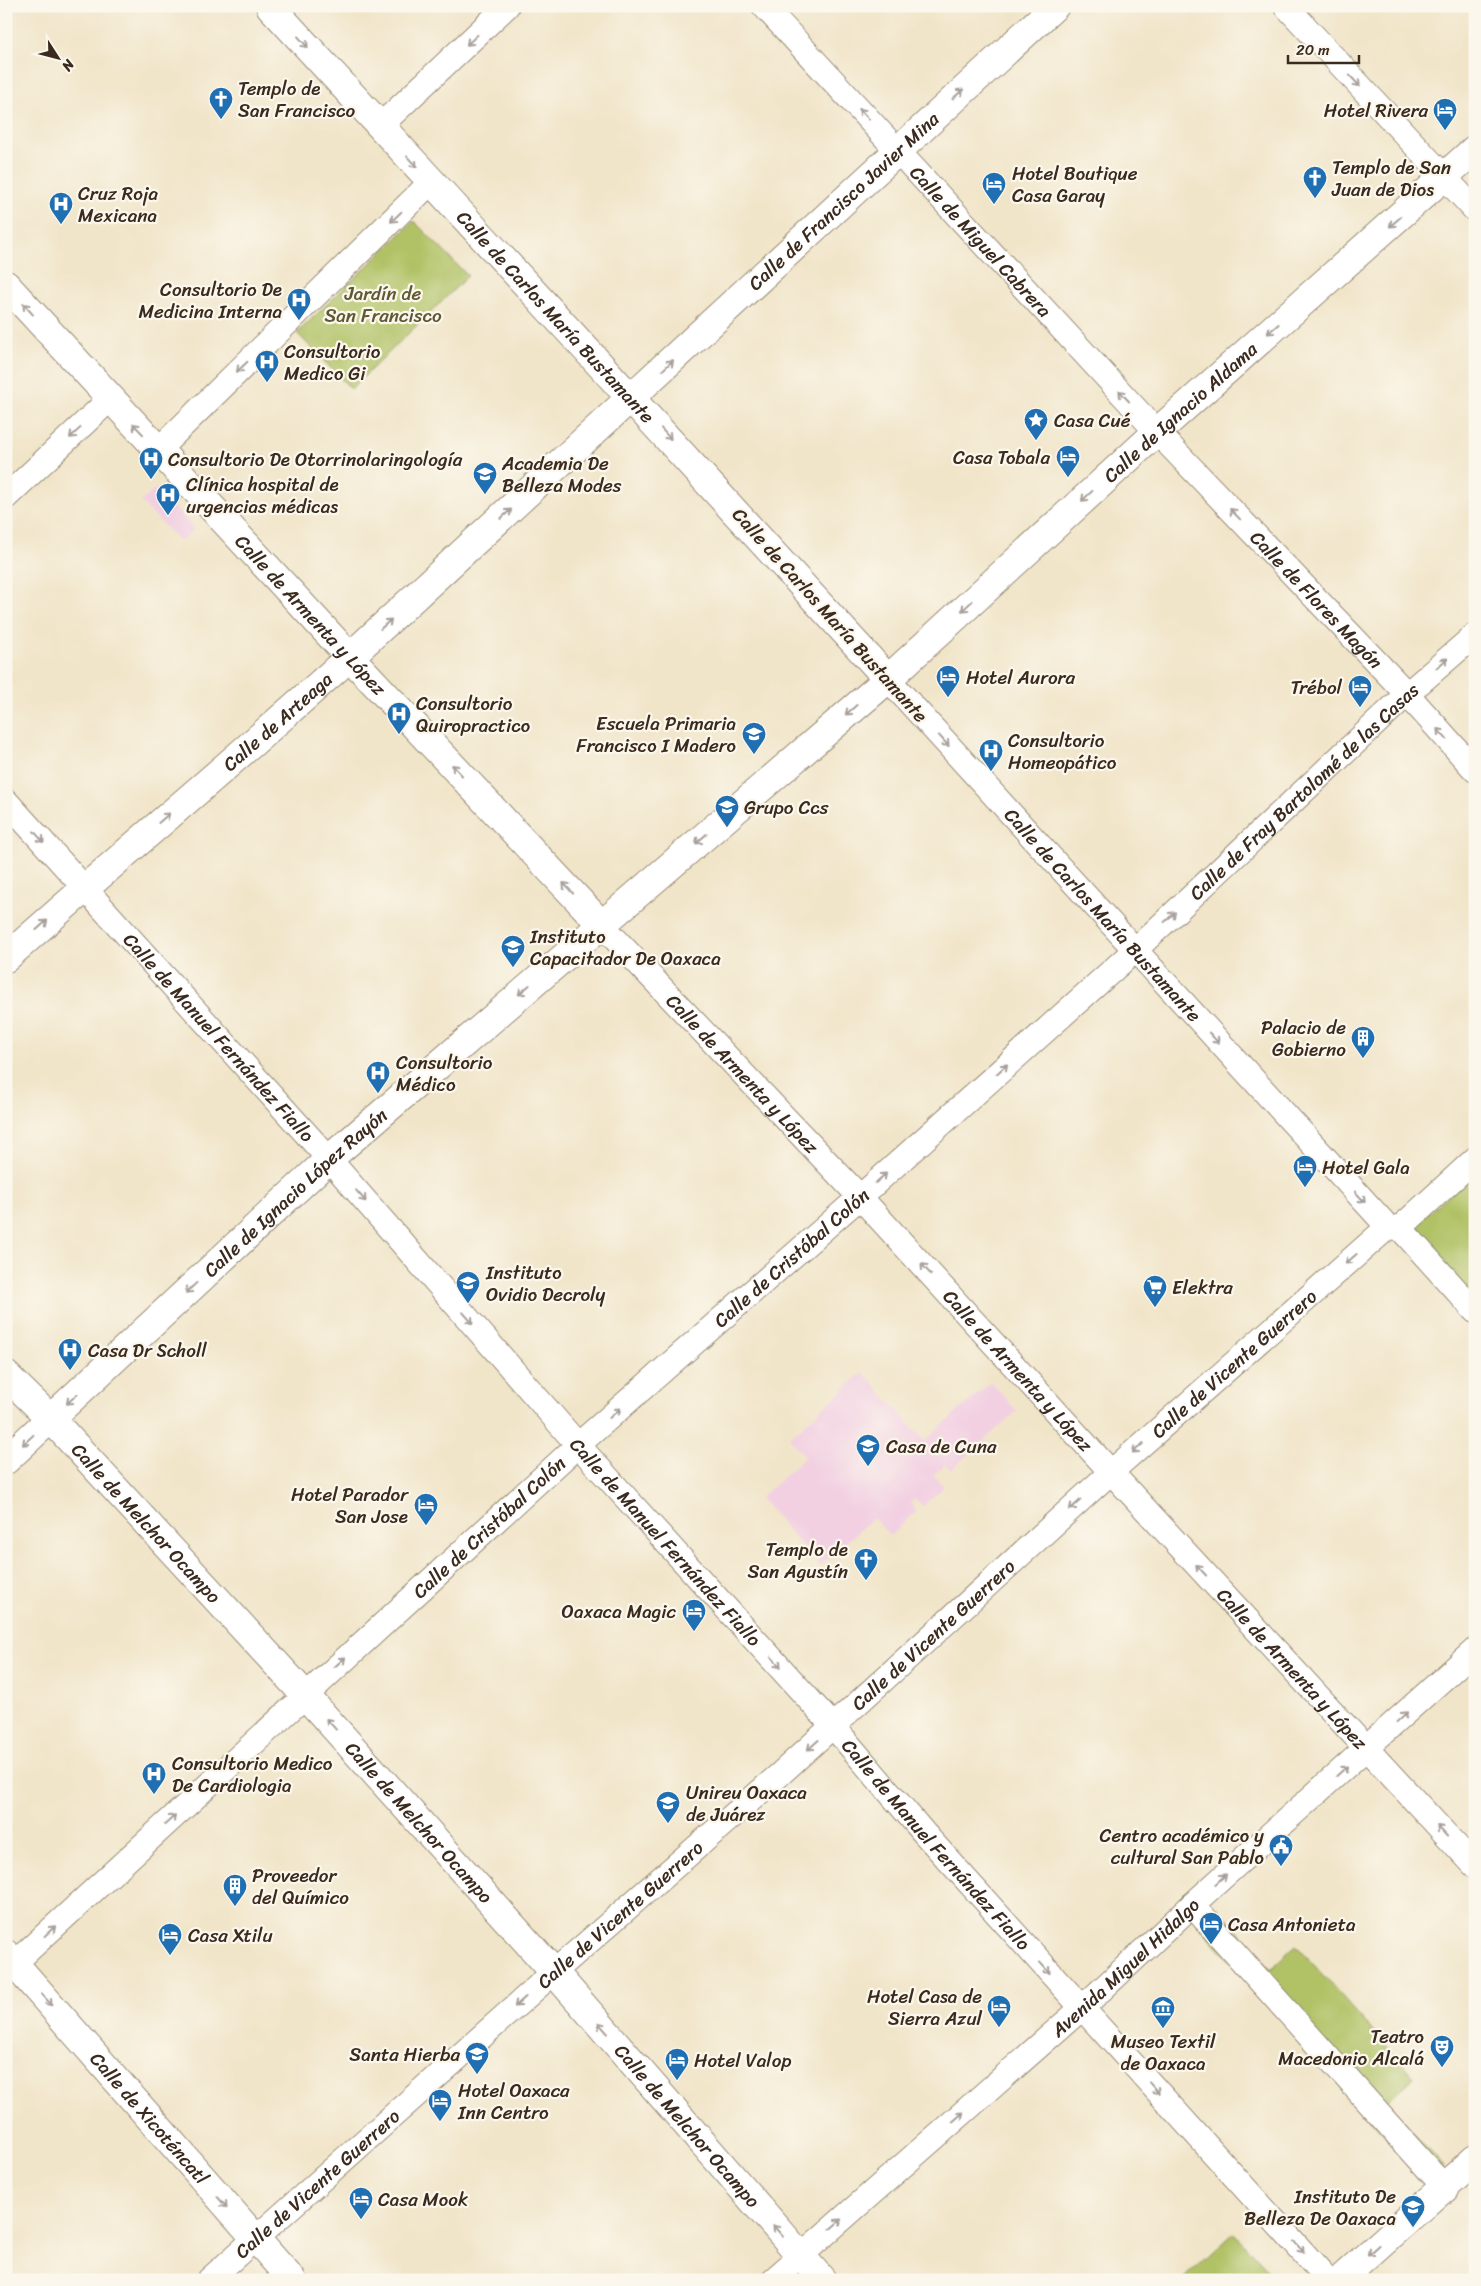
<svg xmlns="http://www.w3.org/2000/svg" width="1481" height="2286" viewBox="0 0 1481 2286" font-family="Sriracha,sans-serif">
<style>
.built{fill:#f2d0e2}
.green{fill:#b1c266;stroke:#767642}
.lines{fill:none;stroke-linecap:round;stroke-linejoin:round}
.street-casing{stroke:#968874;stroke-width:26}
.secondary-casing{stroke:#968874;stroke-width:30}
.street{stroke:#fff;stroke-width:24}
.secondary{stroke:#fff;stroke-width:28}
.oneway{stroke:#a79f9a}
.labels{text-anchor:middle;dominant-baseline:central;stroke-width:4.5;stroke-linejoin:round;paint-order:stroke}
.poi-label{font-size:19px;fill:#3b2a1e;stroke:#fbf7ec;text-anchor:start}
.street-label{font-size:19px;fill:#3b2a1e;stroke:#fbf7ec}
.park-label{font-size:19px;fill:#5e5834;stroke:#fbf7ec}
</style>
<rect width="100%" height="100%" fill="#fbf7ec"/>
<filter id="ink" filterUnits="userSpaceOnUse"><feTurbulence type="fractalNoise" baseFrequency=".02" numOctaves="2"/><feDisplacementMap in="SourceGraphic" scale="10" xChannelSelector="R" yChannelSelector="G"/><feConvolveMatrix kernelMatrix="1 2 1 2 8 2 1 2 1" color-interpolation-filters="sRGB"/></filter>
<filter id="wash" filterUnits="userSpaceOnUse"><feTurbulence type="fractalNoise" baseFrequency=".0096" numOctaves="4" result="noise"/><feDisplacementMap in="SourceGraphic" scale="20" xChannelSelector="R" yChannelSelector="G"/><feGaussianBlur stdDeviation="1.12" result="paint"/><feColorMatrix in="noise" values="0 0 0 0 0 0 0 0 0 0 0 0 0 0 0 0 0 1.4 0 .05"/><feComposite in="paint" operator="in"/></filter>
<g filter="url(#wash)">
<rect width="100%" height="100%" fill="#f1e5c9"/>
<path class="built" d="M156 488 194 529 180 542 141 502Z
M863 1372 925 1441 991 1382 1017 1411 951 1470 945 1464 933 1475 944 1487 923 1506 915 1498 910 1503 917 1511 890 1536 873 1518 820 1566 760 1498 805 1457 789 1438Z"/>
<path class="green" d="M414 221 468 276 351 389 297 333Z
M1475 1171V1299L1411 1229Z
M1217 1906 1270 1969 1296 1945 1414 2077 1386 2101 1443 2166 1425 2181 1197 1923Z
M1234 2233 1276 2280H1183Z"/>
</g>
<g filter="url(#ink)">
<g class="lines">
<defs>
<g id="street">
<path id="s1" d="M764 6 1157 432 1407 694 1475 770"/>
<path d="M1286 6 1475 210"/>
<path d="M380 126 507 6"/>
<path d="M158 450 430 183"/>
<path d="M6 497 110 399"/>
<path id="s2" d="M888 679 1388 1227"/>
<path id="s3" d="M6 801 329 1159 578 1445 833 1726 924 1833 1328 2280"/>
<path id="s4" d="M601 924 860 1197 1111 1472 1475 1866"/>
<path d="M1388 1227 1400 1228 1475 1159"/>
<path d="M1400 1228 1475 1311"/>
<path d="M1192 1905 1447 2190"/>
<path id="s5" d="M6 1971 578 1445 860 1197 1134 951 1407 694 1475 635"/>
<path id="s6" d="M209 2280 554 1972 778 1776 1111 1472 1388 1227"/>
<path id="s7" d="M773 2280 1082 2008 1192 1905 1475 1650"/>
</g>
<g id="secondary">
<path id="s8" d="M270 6C476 231 683 453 888 679"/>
<path id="s9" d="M6 285 350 657 601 924"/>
<path id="s10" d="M6 958C121 855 240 757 354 653 589 439 820 220 1055 6"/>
<path id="s11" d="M6 1375 51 1419 305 1695 554 1972 822 2280"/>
<path id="s12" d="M6 1460 329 1159 888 679 1157 432 1475 149"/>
<path id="s13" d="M6 1954 292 2280"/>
<path d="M1340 2280 1475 2159"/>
</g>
</defs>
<use href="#street" class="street-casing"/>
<use href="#secondary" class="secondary-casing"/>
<use href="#street" class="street"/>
<use href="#secondary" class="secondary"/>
</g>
<defs><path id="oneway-shaft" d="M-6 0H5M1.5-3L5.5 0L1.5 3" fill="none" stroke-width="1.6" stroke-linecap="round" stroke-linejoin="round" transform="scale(1.25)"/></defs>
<g class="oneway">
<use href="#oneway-shaft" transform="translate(472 40) rotate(137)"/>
<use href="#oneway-shaft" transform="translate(303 42) rotate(48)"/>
<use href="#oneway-shaft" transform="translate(1355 81) rotate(47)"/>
<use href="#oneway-shaft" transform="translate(958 94) rotate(-42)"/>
<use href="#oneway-shaft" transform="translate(864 114) rotate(-133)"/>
<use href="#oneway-shaft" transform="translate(412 162) rotate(48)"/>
<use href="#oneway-shaft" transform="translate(396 217) rotate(136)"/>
<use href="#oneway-shaft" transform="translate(1395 222) rotate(139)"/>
<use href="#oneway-shaft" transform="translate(28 309) rotate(-132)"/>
<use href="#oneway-shaft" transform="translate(1273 329) rotate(139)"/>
<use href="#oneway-shaft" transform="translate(668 365) rotate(-43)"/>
<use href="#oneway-shaft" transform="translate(242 367) rotate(136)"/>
<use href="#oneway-shaft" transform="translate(1124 396) rotate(-133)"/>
<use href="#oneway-shaft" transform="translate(138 429) rotate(-134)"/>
<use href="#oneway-shaft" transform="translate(75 433) rotate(137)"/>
<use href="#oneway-shaft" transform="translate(666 434) rotate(48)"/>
<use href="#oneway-shaft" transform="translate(1087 496) rotate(137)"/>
<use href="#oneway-shaft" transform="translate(506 514) rotate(-42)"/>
<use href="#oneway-shaft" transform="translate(1235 514) rotate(-134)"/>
<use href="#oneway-shaft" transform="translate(967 606) rotate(137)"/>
<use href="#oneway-shaft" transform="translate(386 624) rotate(-42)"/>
<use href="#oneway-shaft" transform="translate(1442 663) rotate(-41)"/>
<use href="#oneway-shaft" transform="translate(851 710) rotate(139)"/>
<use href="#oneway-shaft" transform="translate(1442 734) rotate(-132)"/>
<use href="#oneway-shaft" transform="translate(944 741) rotate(48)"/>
<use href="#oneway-shaft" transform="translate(457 770) rotate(-133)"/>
<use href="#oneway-shaft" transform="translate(164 818) rotate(-41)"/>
<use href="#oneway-shaft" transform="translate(39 837) rotate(48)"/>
<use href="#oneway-shaft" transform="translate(701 839) rotate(139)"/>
<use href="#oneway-shaft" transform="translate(568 888) rotate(-133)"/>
<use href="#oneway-shaft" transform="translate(1170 917) rotate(-43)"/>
<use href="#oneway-shaft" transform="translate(42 925) rotate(-42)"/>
<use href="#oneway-shaft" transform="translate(524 990) rotate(139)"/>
<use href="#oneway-shaft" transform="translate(1214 1038) rotate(47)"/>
<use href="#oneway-shaft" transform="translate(1002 1069) rotate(-42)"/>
<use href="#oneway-shaft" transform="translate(881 1178) rotate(-42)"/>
<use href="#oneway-shaft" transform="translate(361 1196) rotate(49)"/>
<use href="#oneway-shaft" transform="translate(1360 1197) rotate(47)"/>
<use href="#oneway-shaft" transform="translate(1351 1259) rotate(139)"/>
<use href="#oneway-shaft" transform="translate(926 1269) rotate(-132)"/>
<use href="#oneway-shaft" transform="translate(191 1288) rotate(137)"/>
<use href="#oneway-shaft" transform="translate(468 1318) rotate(49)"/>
<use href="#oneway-shaft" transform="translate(72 1399) rotate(137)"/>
<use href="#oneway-shaft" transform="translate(615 1413) rotate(-41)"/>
<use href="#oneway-shaft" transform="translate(28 1440) rotate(137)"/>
<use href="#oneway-shaft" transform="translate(1138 1448) rotate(139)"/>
<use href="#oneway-shaft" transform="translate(1075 1505) rotate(138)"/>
<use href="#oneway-shaft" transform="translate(1201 1570) rotate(-133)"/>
<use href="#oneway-shaft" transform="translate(340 1662) rotate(-42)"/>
<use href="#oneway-shaft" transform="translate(776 1662) rotate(48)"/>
<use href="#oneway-shaft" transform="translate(1402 1717) rotate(-43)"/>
<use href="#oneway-shaft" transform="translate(331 1724) rotate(-132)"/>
<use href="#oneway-shaft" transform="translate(813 1745) rotate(138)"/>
<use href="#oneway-shaft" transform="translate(1342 1771) rotate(-42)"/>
<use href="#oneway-shaft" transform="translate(170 1820) rotate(-43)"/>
<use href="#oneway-shaft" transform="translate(1442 1831) rotate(-133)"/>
<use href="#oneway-shaft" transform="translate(1221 1879) rotate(-42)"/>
<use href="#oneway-shaft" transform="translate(50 1931) rotate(-43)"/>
<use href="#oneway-shaft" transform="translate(1045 1968) rotate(48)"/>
<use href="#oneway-shaft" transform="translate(47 2000) rotate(49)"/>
<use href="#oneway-shaft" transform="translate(520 2002) rotate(138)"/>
<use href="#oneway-shaft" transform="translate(603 2028) rotate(-131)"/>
<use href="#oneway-shaft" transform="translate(1154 2088) rotate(48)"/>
<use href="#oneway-shaft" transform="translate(958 2117) rotate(-41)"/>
<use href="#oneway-shaft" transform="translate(222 2202) rotate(49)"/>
<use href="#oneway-shaft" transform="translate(836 2224) rotate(-41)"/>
<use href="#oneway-shaft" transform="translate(778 2231) rotate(-131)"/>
<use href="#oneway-shaft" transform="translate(1299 2247) rotate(48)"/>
<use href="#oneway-shaft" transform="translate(1373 2250) rotate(138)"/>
</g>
</g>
<defs>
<symbol id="church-pin" viewBox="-11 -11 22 30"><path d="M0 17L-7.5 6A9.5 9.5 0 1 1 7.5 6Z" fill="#1f6fb2" stroke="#fbf7ec"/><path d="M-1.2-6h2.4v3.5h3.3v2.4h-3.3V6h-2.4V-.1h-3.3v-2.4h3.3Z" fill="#fff"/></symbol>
<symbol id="hotel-pin" viewBox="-11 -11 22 30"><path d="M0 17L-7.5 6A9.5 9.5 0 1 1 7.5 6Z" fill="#1f6fb2" stroke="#fbf7ec"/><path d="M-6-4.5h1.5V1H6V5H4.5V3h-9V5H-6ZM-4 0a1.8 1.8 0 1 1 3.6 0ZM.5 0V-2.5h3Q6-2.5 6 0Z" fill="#fff"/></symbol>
<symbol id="hospital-pin" viewBox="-11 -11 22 30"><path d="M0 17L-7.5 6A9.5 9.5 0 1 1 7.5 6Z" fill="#1f6fb2" stroke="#fbf7ec"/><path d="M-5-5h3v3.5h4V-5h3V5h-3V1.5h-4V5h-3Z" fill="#fff"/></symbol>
<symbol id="sight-pin" viewBox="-11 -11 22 30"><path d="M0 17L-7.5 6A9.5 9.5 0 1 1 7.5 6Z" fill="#1f6fb2" stroke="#fbf7ec"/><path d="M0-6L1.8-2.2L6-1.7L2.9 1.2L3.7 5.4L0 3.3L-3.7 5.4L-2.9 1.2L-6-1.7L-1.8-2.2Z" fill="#fff"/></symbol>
<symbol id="university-pin" viewBox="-11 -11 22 30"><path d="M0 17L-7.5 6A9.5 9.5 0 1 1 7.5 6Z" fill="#1f6fb2" stroke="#fbf7ec"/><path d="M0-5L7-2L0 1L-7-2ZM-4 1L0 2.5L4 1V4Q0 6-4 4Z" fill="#fff"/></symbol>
<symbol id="school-pin" viewBox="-11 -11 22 30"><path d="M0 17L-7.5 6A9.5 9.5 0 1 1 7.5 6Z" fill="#1f6fb2" stroke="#fbf7ec"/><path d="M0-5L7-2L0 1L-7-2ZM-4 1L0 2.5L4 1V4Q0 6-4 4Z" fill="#fff"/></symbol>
<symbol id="building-pin" viewBox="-11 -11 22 30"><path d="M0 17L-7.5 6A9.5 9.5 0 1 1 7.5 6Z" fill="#1f6fb2" stroke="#fbf7ec"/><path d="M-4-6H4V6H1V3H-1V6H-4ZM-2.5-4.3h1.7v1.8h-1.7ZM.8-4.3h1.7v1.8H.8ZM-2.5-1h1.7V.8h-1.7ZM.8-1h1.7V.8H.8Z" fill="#fff"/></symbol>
<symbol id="supermarket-pin" viewBox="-11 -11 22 30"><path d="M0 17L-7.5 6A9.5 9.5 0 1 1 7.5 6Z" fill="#1f6fb2" stroke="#fbf7ec"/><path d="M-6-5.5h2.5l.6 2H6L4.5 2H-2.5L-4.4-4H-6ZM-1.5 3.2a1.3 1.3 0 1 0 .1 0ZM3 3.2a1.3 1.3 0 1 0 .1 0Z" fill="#fff"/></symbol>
<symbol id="civic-pin" viewBox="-11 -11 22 30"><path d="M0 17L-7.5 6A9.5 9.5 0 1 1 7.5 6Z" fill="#1f6fb2" stroke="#fbf7ec"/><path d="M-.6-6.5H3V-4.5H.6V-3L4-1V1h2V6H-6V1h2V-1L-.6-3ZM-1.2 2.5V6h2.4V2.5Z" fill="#fff"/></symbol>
<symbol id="museum-pin" viewBox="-11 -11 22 30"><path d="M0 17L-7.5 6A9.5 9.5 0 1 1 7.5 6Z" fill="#1f6fb2" stroke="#fbf7ec"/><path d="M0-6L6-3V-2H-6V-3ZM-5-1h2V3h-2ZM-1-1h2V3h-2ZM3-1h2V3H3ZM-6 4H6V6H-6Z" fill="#fff"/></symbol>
<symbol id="theatre-pin" viewBox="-11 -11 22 30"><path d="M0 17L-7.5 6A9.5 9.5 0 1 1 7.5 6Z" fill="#1f6fb2" stroke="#fbf7ec"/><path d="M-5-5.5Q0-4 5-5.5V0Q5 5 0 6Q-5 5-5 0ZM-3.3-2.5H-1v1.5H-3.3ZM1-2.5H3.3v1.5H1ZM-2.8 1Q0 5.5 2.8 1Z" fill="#fff"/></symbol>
</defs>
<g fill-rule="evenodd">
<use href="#church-pin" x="207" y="85" width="28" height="38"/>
<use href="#hotel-pin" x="1431" y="96" width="28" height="38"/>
<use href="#church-pin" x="1301" y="164" width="28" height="38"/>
<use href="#hotel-pin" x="980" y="170" width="28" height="38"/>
<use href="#hospital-pin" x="47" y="190" width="28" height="38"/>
<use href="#hospital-pin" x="285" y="286" width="28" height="38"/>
<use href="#hospital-pin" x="253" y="348" width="28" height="38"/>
<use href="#sight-pin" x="1022" y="406" width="28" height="38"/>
<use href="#hotel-pin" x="1054" y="443" width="28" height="38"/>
<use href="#hospital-pin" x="137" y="445" width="28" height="38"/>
<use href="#university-pin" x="471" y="460" width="28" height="38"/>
<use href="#hospital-pin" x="154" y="481" width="28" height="38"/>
<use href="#hotel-pin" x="934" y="663" width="28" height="38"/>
<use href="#hotel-pin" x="1346" y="673" width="28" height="38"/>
<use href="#hospital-pin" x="385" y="700" width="28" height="38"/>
<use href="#school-pin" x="740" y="720" width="28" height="38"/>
<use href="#hospital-pin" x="977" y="737" width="28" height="38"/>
<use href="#university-pin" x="713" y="793" width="28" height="38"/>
<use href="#university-pin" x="499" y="933" width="28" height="38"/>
<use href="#building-pin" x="1349" y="1024" width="28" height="38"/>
<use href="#hospital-pin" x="364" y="1059" width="28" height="38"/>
<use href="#hotel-pin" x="1291" y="1153" width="28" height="38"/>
<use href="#school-pin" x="454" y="1269" width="28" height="38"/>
<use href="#supermarket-pin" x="1141" y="1273" width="28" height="38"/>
<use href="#hospital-pin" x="56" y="1336" width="28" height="38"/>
<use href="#school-pin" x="854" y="1432" width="28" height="38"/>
<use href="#hotel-pin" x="412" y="1491" width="28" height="38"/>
<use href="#church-pin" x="852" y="1546" width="28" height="38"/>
<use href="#hotel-pin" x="680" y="1597" width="28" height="38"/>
<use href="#hospital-pin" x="140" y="1760" width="28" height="38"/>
<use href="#university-pin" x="654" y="1789" width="28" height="38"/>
<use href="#civic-pin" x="1267" y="1832" width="28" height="38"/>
<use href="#building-pin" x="221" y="1872" width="28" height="38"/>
<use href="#hotel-pin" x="1197" y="1910" width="28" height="38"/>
<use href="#hotel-pin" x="156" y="1921" width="28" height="38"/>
<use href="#hotel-pin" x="985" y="1993" width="28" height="38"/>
<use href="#museum-pin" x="1149" y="1994" width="28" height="38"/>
<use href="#theatre-pin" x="1428" y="2033" width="28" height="38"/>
<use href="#school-pin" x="463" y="2040" width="28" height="38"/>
<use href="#hotel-pin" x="663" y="2046" width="28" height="38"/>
<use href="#hotel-pin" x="426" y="2087" width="28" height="38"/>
<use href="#hotel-pin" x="347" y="2185" width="28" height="38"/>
<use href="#university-pin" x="1399" y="2193" width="28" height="38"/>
</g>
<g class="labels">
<g class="poi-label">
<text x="238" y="88">Templo de<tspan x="238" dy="22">San Francisco</tspan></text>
<text x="1428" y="110" text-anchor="end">Hotel Rivera</text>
<text x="1332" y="167">Templo de San<tspan x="1332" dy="22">Juan de Dios</tspan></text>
<text x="1012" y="173">Hotel Boutique<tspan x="1012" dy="22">Casa Garay</tspan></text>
<text x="78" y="193">Cruz Roja<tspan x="78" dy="22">Mexicana</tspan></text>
<text x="282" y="289" text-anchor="end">Consultorio De<tspan x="282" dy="22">Medicina Interna</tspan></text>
<text x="284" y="351">Consultorio<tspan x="284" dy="22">Medico Gi</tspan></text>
<text x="1054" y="420">Casa Cué</text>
<text x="1050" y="457" text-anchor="end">Casa Tobala</text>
<text x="168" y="459">Consultorio De Otorrinolaringología</text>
<text x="502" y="463">Academia De<tspan x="502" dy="22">Belleza Modes</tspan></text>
<text x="186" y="484">Clínica hospital de<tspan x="186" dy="22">urgencias médicas</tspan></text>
<text x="966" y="677">Hotel Aurora</text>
<text x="1342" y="687" text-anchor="end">Trébol</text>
<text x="416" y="703">Consultorio<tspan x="416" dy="22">Quiropractico</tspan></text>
<text x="736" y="723" text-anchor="end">Escuela Primaria<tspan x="736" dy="22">Francisco I Madero</tspan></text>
<text x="1008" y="740">Consultorio<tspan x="1008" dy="22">Homeopático</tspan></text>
<text x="744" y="807">Grupo Ccs</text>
<text x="530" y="936">Instituto<tspan x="530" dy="22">Capacitador De Oaxaca</tspan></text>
<text x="1346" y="1027" text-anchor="end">Palacio de<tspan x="1346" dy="22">Gobierno</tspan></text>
<text x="396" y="1062">Consultorio<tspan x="396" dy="22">Médico</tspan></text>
<text x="1322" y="1167">Hotel Gala</text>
<text x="486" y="1272">Instituto<tspan x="486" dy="22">Ovidio Decroly</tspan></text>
<text x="1172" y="1287">Elektra</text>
<text x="88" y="1350">Casa Dr Scholl</text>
<text x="886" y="1446">Casa de Cuna</text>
<text x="408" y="1494" text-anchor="end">Hotel Parador<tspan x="408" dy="22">San Jose</tspan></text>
<text x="848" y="1549" text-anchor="end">Templo de<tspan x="848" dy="22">San Agustín</tspan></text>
<text x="676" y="1611" text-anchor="end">Oaxaca Magic</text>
<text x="172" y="1763">Consultorio Medico<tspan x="172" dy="22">De Cardiologia</tspan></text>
<text x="686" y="1792">Unireu Oaxaca<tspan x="686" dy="22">de Juárez</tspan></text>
<text x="1264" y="1835" text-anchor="end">Centro académico y<tspan x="1264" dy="22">cultural San Pablo</tspan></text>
<text x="252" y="1875">Proveedor<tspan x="252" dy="22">del Químico</tspan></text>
<text x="1228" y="1924">Casa Antonieta</text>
<text x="188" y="1935">Casa Xtilu</text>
<text x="982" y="1996" text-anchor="end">Hotel Casa de<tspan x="982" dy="22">Sierra Azul</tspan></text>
<text x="1424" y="2036" text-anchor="end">Teatro<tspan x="1424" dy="22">Macedonio Alcalá</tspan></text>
<text x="1163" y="2041" text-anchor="middle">Museo Textil<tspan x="1163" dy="22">de Oaxaca</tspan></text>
<text x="460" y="2054" text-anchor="end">Santa Hierba</text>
<text x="694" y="2060">Hotel Valop</text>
<text x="458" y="2090">Hotel Oaxaca<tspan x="458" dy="22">Inn Centro</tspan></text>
<text x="1396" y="2196" text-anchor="end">Instituto De<tspan x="1396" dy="22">Belleza De Oaxaca</tspan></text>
<text x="378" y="2199">Casa Mook</text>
</g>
<g class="street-label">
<text stroke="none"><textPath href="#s10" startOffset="1129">Calle de Francisco Javier Mina</textPath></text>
<text stroke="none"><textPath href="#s1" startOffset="320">Calle de Miguel Cabrera</textPath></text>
<text stroke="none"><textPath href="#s8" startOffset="422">Calle de Carlos María Bustamante</textPath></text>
<text stroke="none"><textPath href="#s12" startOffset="1574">Calle de Ignacio Aldama</textPath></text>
<text stroke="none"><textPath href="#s1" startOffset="811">Calle de Flores Magón</textPath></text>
<text stroke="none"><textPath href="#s9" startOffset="449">Calle de Armenta y López</textPath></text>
<text transform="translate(830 615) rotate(48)">Calle de Carlos María Bustamante</text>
<text stroke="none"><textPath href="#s10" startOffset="360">Calle de Arteaga</textPath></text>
<text stroke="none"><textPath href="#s5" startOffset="1754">Calle de Fray Bartolomé de las Casas</textPath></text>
<text stroke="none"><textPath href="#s2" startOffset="319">Calle de Carlos María Bustamante</textPath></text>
<text stroke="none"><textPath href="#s3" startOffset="318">Calle de Manuel Fernández Fiallo</textPath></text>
<text stroke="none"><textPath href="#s4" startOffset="206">Calle de Armenta y López</textPath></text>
<text stroke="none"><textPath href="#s12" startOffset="394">Calle de Ignacio López Rayón</textPath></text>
<text stroke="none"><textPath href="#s5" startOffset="1061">Calle de Cristóbal Colón</textPath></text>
<text stroke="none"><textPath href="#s6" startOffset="1375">Calle de Vicente Guerrero</textPath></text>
<text stroke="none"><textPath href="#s4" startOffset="611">Calle de Armenta y López</textPath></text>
<text stroke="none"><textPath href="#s11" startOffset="204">Calle de Melchor Ocampo</textPath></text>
<text stroke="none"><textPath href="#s5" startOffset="656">Calle de Cristóbal Colón</textPath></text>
<text stroke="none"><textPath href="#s3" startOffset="992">Calle de Manuel Fernández Fiallo</textPath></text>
<text stroke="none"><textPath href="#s6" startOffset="970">Calle de Vicente Guerrero</textPath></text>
<text stroke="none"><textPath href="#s4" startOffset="1016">Calle de Armenta y López</textPath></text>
<text stroke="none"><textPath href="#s11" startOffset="609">Calle de Melchor Ocampo</textPath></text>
<text stroke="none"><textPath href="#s3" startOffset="1398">Calle de Manuel Fernández Fiallo</textPath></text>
<text stroke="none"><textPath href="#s6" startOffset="550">Calle de Vicente Guerrero</textPath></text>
<text stroke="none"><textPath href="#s7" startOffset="471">Avenida Miguel Hidalgo</textPath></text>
<text stroke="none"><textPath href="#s13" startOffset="218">Calle de Xicoténcatl</textPath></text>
<text stroke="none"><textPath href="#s11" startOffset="1014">Calle de Melchor Ocampo</textPath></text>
<text stroke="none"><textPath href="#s6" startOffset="145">Calle de Vicente Guerrero</textPath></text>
</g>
<g class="park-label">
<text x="383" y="293">Jardín de<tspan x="383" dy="22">San Francisco</tspan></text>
</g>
</g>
<rect width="1481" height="2286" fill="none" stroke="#fbf7ec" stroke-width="25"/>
<g transform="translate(58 58) rotate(126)" stroke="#fbf7ec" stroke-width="4" paint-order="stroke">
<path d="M0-4L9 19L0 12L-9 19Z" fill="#3b2a1e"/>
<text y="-8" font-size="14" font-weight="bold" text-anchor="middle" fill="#3b2a1e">N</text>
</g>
<path d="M1288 55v8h71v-8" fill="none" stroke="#3b2a1e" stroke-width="2.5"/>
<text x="1296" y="55" font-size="15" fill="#3b2a1e" stroke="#fbf7ec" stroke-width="4" paint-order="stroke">20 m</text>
</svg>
